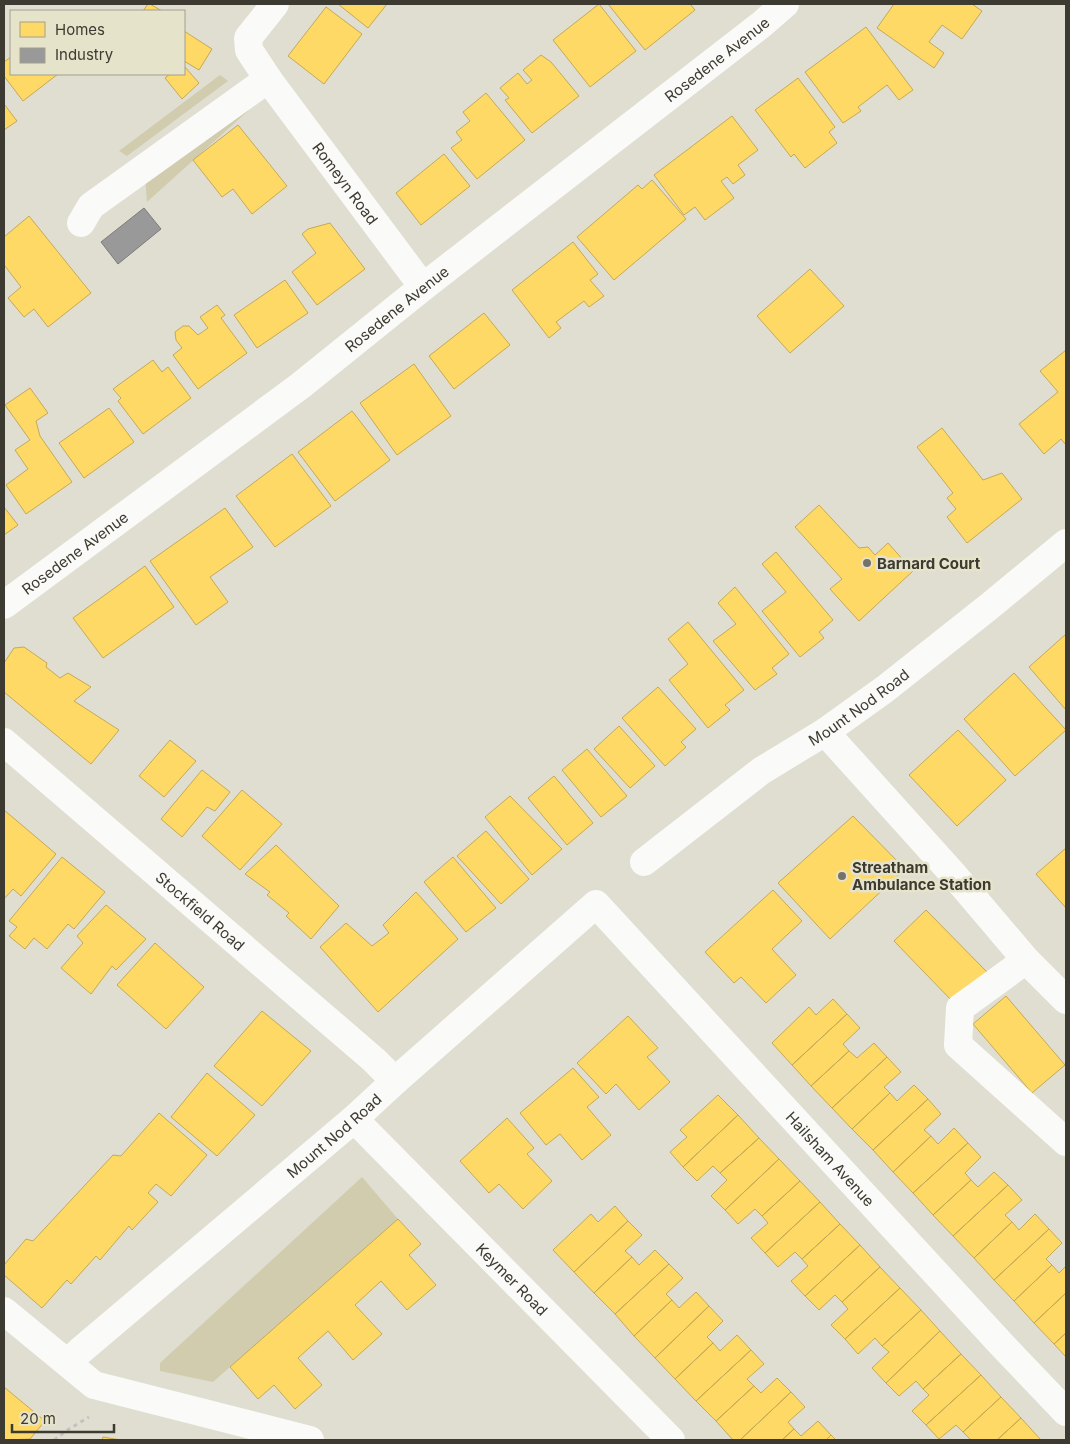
<svg xmlns="http://www.w3.org/2000/svg" width="1070" height="1444" viewBox="0 0 1070 1444" font-family="Inter,sans-serif">
<style>
.green{fill:#d1ccae}
.homes{fill:#ffd966;stroke:#c4a956}
.industry{fill:#999;stroke:#7d7c7a}
.lines{fill:none;stroke-linecap:round;stroke-linejoin:round}
.path{stroke:#c3c2bf;stroke-width:3;stroke-dasharray:4 4;stroke-linecap:butt}
.minor{stroke:#fafaf8;stroke-width:28}
.poi-dot{fill:#757369;stroke:#e6e3cb;stroke-width:2}
.labels{text-anchor:middle;dominant-baseline:central;stroke-width:5;stroke-linejoin:round;paint-order:stroke}
.street-label{font-size:15px;fill:#3c3a31;stroke:#e6e3cb}
.poi-label{font-size:15px;font-weight:bold;fill:#3c3a31;stroke:#e6e3cb;text-anchor:start}
</style>
<rect width="100%" height="100%" fill="#e0ded1"/>
<path class="green" d="M220 75 228 81 127 156 119 151Z
M240 109 249 110 147 202 145 177Z
M362 1177 398 1219 213 1382 160 1371V1363Z"/>
<path class="homes" d="M148 4H150L162 11H143Z
M338 4H387L368 28Z
M599 4 636 51 590 87 553 40Z
M608 4H690L695 10 645 50Z
M894 4H972L982 11 962 39 942 25 929 42 944 53 934 68 877 28Z
M326 7 362 34 324 84 288 56Z
M866 27 913 90 899 100 887 85 858 107 861 111 843 123 805 72Z
M184 31 212 49 199 70 184 61Z
M541 55 551 62 579 96 532 133 505 100 509 98 500 88 518 73 527 84 532 80 523 70Z
M11 57V74H58L23 101 4 76V62Z
M184 66 199 83 182 99 165 78 170 74H184Z
M798 78 835 127 829 132 837 143 805 168 794 154 791 157 755 110Z
M486 93 525 140 477 179 451 148 462 140 456 132 470 121 463 112Z
M4 104 17 121 4 130Z
M732 116 758 150 738 165 745 175 733 184 727 177 721 181 734 198 705 220 695 207 684 215 654 175Z
M238 125 287 186 252 214 233 189 222 197 193 160Z
M444 154 470 186 421 225 396 193Z
M652 180 686 219 614 280 577 237 638 185 642 189Z
M29 216 91 293 48 327 34 309 24 317 8 298 21 287 5 266 4 267V237Z
M330 223 365 269 317 305 292 272 316 253 302 234 308 229Z
M573 242 598 274 590 280 604 296 589 307 584 301 556 322 561 328 549 338 512 290Z
M810 269 844 306 790 353 757 316Z
M285 280 308 313 257 348 234 315Z
M217 305 225 315 221 318 247 353 198 389 173 355 182 348 176 340 175 332 183 326H189L198 335 208 328 200 317Z
M484 313 510 345 454 389 429 356Z
M1066 350V445L1061 439 1044 454 1019 424 1058 392 1040 371Z
M153 360 162 372 168 367 191 398 143 434 118 401 121 398 113 389Z
M414 364 451 416 397 455 360 403Z
M30 388 48 413 36 421 40 436 72 482 26 514 6 485 28 469 15 450 30 440 5 405Z
M109 408 134 442 84 478 59 443Z
M352 411 390 460 335 501 298 452Z
M942 428 983 480 1002 473 1022 499 967 543 947 517 956 509 947 498 953 493 917 447Z
M292 454 331 506 275 547 236 496Z
M819 505 859 548 868 547 875 555 888 543 913 571 859 621 830 589 842 579 795 527Z
M4 507 18 525 4 535Z
M225 508 253 547 210 577 228 602 196 625 150 561Z
M776 552 833 620 819 632 824 638 800 657 762 611 786 592 762 564Z
M145 566 174 607 103 658 73 618Z
M735 587 789 654 772 668 777 674 755 690 713 641 736 624 718 603Z
M688 622 744 690 725 705 730 710 708 728 669 680 688 664 668 639Z
M1066 634V710L1029 667Z
M24 647 47 663 46 667 60 678 68 673 91 687 74 701 119 730 91 764 4 692V663L14 648Z
M1014 673 1066 730 1015 776 964 719Z
M658 687 696 729 681 742 686 747 665 766 622 718Z
M619 726 655 766 630 788 594 749Z
M958 730 1006 780 957 826 909 775Z
M170 740 196 761 164 797 139 776Z
M587 749 627 796 601 817 562 770Z
M202 770 230 792 215 811 207 807 182 837 161 819Z
M554 776 593 823 567 845 528 798Z
M242 790 282 824 240 870 202 836Z
M510 796 562 849 532 875 485 817Z
M4 810 56 854 21 896 13 889 4 899Z
M853 816 905 869 830 939 778 883Z
M486 831 529 879 501 904 457 856Z
M276 845 339 906 311 939 286 916 289 913 267 895 270 892 245 874Z
M1066 848V908L1036 874Z
M62 857 105 892 74 929 68 924 47 949 34 938 25 949 9 936 17 927 9 921Z
M453 857 496 908 466 932 424 882Z
M773 890 802 921 772 949 796 975 766 1003 741 977 734 983 705 952Z
M416 892 458 939 378 1012 320 947 346 923 372 946 389 933 383 925Z
M106 905 146 939 116 970 112 966 91 994 61 968 83 943 77 936Z
M926 910 987 972 954 1003 894 941Z
M155 943 204 987 166 1029 117 985Z
M1006 996 1065 1065 1032 1093 973 1024Z
M833 999 847 1014 792 1065 772 1043 809 1007 816 1015Z
M262 1011 311 1051 262 1106 214 1066Z
M847 1014 860 1028 843 1044 849 1051 811 1086 792 1065Z
M628 1016 658 1048 647 1057 670 1082 639 1110 616 1084 606 1094 577 1063Z
M874 1043 887 1057 832 1108 811 1086 849 1051 857 1058Z
M887 1057 901 1072 884 1087 890 1093 852 1129 832 1108Z
M573 1068 599 1097 587 1107 611 1135 582 1160 560 1134 546 1145 520 1113Z
M207 1073 255 1115 217 1156 171 1117Z
M914 1085 928 1099 873 1150 852 1129 890 1093 897 1101Z
M718 1095 738 1115 683 1167 670 1152 687 1137 680 1130Z
M928 1099 941 1114 924 1130 931 1136 893 1172 873 1150Z
M159 1113 207 1155 171 1196 156 1184 148 1193 158 1202 132 1230 129 1226 100 1260 96 1256 71 1284 67 1280 42 1308 4 1275V1265L26 1239 33 1241 113 1155 121 1156Z
M738 1115 759 1138 720 1173 713 1166 697 1181 683 1167Z
M507 1118 534 1148 527 1154 552 1181 523 1209 499 1184 489 1193 460 1161Z
M954 1128 968 1143 913 1193 893 1172 931 1136 938 1144Z
M759 1138 779 1159 725 1210 711 1196 727 1180 720 1173Z
M968 1143 981 1157 965 1173 971 1180 933 1215 913 1193Z
M779 1159 800 1181 762 1216 755 1209 738 1224 725 1210Z
M994 1172 1008 1185 953 1236 933 1215 971 1180 978 1187Z
M800 1181 820 1202 765 1253 751 1238 768 1223 762 1216Z
M1008 1185 1022 1200 1005 1215 1012 1222 974 1258 953 1236Z
M820 1202 840 1224 802 1259 795 1252 778 1267 765 1253Z
M615 1206 628 1221 574 1272 553 1250 591 1214 598 1222Z
M1035 1214 1049 1229 994 1280 974 1258 1012 1222 1019 1230Z
M398 1219 421 1244 409 1255 436 1285 407 1310 381 1281 355 1305 382 1334 353 1360 328 1331 298 1358 322 1385 295 1409 274 1385 258 1399 230 1367Z
M628 1221 642 1235 625 1251 632 1257 594 1293 574 1272Z
M840 1224 860 1245 805 1296 791 1281 808 1266 802 1259Z
M1049 1229 1062 1243 1046 1259 1052 1265 1014 1301 994 1280Z
M860 1245 880 1267 842 1302 835 1295 819 1310 805 1296Z
M655 1250 669 1264 615 1314 594 1293 632 1257 639 1265Z
M669 1264 683 1278 666 1294 672 1300 634 1336 615 1314Z
M1052 1265 1059 1273 1066 1266V1293L1034 1323 1014 1301Z
M880 1267 900 1288 845 1339 831 1325 848 1309 842 1302Z
M900 1288 921 1310 882 1346 875 1338 858 1354 845 1339Z
M696 1292 709 1306 655 1358 634 1336 672 1300 679 1308Z
M1066 1293V1333L1054 1344 1034 1323Z
M709 1306 723 1321 707 1337 713 1343 675 1379 655 1358Z
M921 1310 940 1331 886 1383 872 1368 889 1352 882 1346Z
M940 1331 961 1354 923 1389 916 1381 899 1396 886 1383Z
M1066 1333V1357L1054 1344Z
M737 1335 751 1350 696 1401 675 1379 713 1343 720 1351Z
M751 1350 764 1364 747 1379 754 1386 716 1421 696 1401Z
M961 1354 981 1375 926 1425 912 1411 929 1395 923 1389Z
M981 1375 1001 1397 963 1432 956 1425 939 1439 926 1425Z
M777 1378 791 1392 740 1440H733L716 1421 754 1386 761 1393Z
M4 1387 45 1421 30 1439 4 1440Z
M791 1392 805 1407 788 1422 794 1429 782 1440H740Z
M1001 1397 1021 1418 997 1440H968L970 1439 963 1432Z
M1021 1418 1041 1440H997Z
M818 1421 831 1435 826 1440H782L794 1429 801 1436Z
M831 1435 836 1440H826Z
M103 1437 121 1440H102Z"/>
<path class="industry" d="M144 208 161 229 118 264 101 242Z"/>
<g class="lines">
<path class="path" d="M54 1440 69 1429 89 1417"/>
<g class="minor">
<path id="s1" d="M275 4 248 38 249 50 268 79 423 287"/>
<path d="M81 223 91 206 268 79"/>
<path id="s2" d="M4 605 300 386 423 287 762 24 785 4"/>
<path d="M825 732 953 874 1026 960 1066 1000"/>
<path id="s3" d="M4 742 374 1060 395 1081"/>
<path id="s4" d="M644 862 761 771 825 732 885 689 991 605 1066 543"/>
<path d="M1026 960 960 1008 958 1045 1066 1142"/>
<path id="s5" d="M354 1119 671 1440"/>
<path d="M4 1311 94 1385 310 1440"/>
<path id="s6" d="M68 1363 80 1351 354 1119 395 1081 596 904 1002 1345 1066 1412"/>
</g>
</g>
<g class="poi-dot">
<circle cx="867" cy="563" r="5"/>
<circle cx="842" cy="876" r="5"/>
</g>
<g class="labels">
<g class="street-label">
<text stroke="none"><textPath href="#s2" startOffset="898">Rosedene Avenue</textPath></text>
<text stroke="none"><textPath href="#s1" startOffset="220">Romeyn Road</textPath></text>
<text stroke="none"><textPath href="#s2" startOffset="492">Rosedene Avenue</textPath></text>
<text stroke="none"><textPath href="#s2" startOffset="88">Rosedene Avenue</textPath></text>
<text stroke="none"><textPath href="#s4" startOffset="265">Mount Nod Road</textPath></text>
<text stroke="none"><textPath href="#s3" startOffset="259">Stockfield Road</textPath></text>
<text stroke="none"><textPath href="#s6" startOffset="350">Mount Nod Road</textPath></text>
<text stroke="none"><textPath href="#s6" startOffset="1046">Hailsham Avenue</textPath></text>
<text stroke="none"><textPath href="#s5" startOffset="225">Keymer Road</textPath></text>
</g>
<g class="poi-label">
<text x="877" y="563">Barnard Court</text>
<text x="852" y="867">Streatham<tspan x="852" dy="17">Ambulance Station</tspan></text>
</g>
</g>
<rect width="1070" height="1444" fill="none" stroke="#3c3a31" stroke-width="10"/>
<rect x="10" y="10" width="175" height="65" fill="#e6e3cb" stroke="#a29f8d"/>
<rect x="20" y="22" width="25" height="15" fill="#ffd966" stroke="#a29f8d"/>
<text x="55" y="35" font-size="15" fill="#3c3a31">Homes</text>
<rect x="20" y="48" width="25" height="15" fill="#999999" stroke="#a29f8d"/>
<text x="55" y="60" font-size="15" fill="#3c3a31">Industry</text>
<path d="M12 1424v8h102v-8" fill="none" stroke="#3c3a31" stroke-width="2.5"/>
<text x="20" y="1424" font-size="15" fill="#3c3a31" stroke="#e6e3cb" stroke-width="4" paint-order="stroke">20 m</text>
</svg>
